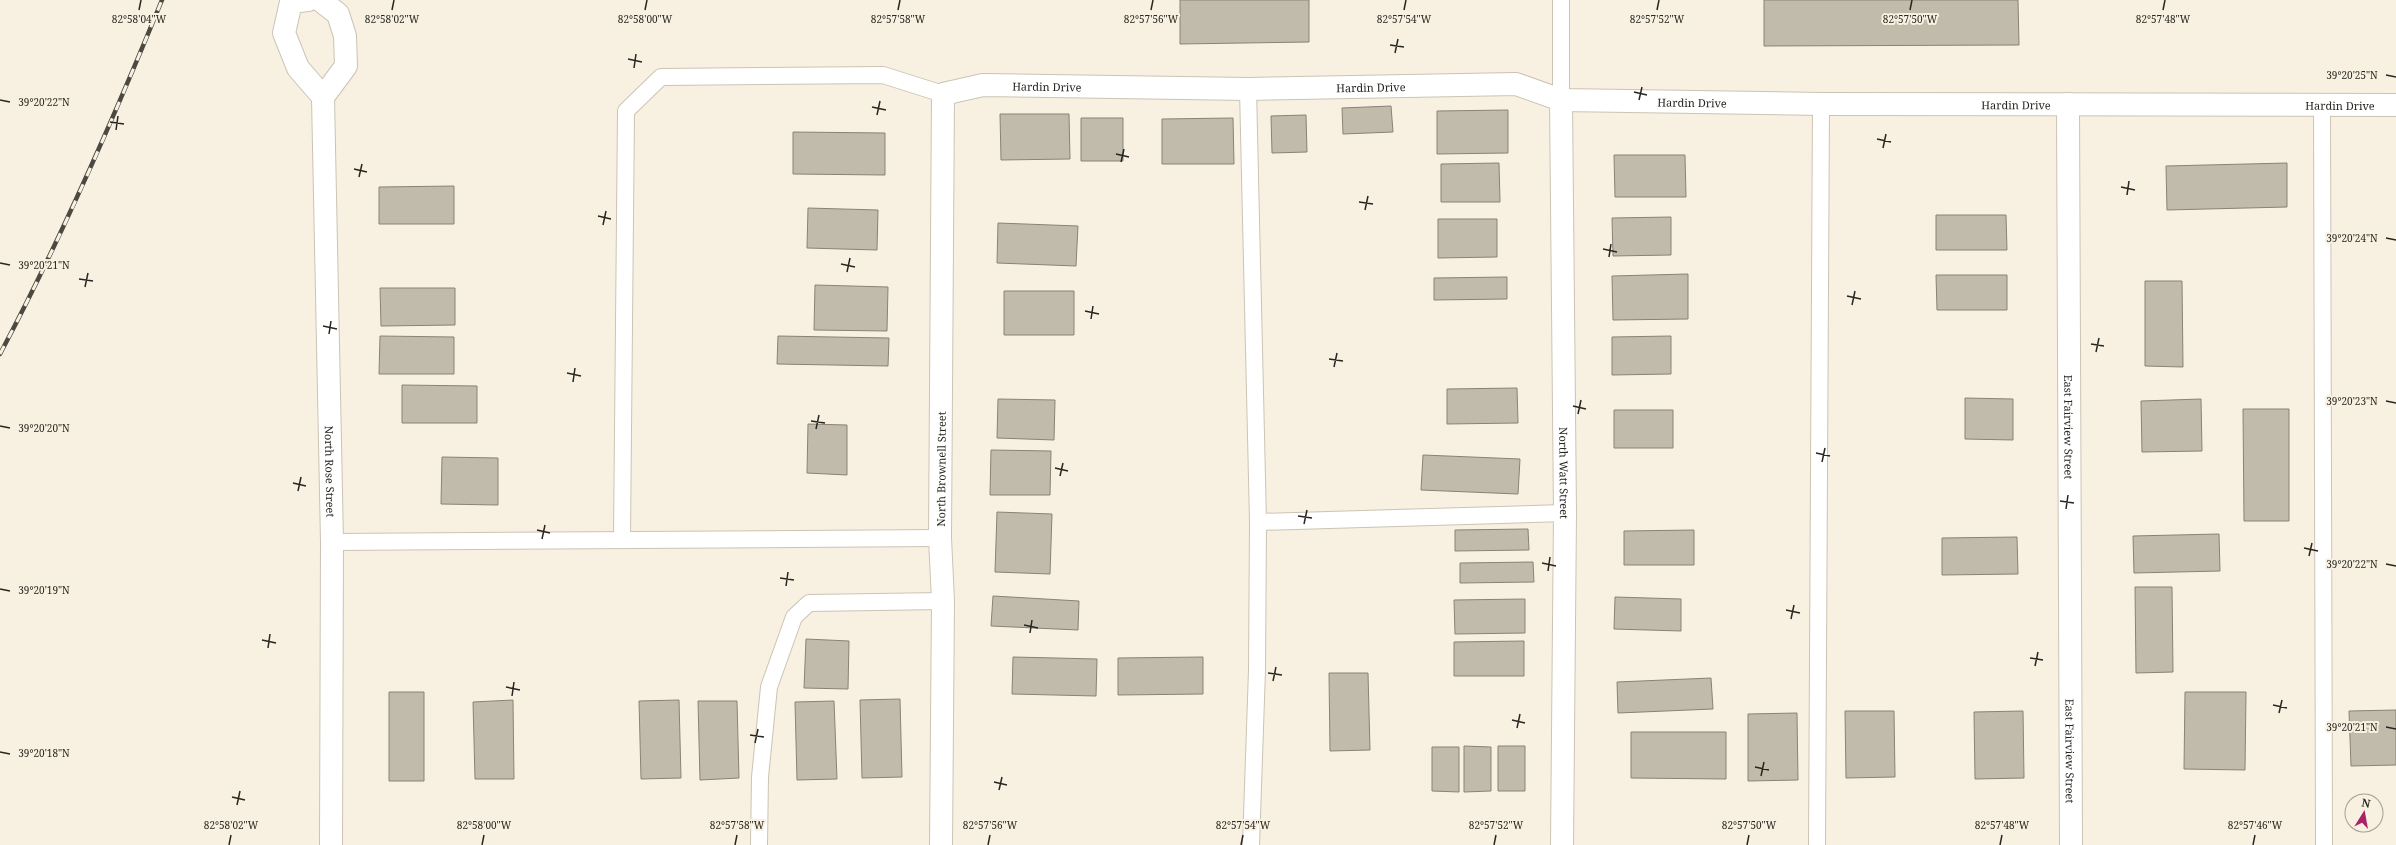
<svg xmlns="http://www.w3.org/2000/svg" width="2396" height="845" viewBox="0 0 2396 845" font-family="'Noto Serif',serif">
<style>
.building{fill:#c1bbac;stroke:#8a8375}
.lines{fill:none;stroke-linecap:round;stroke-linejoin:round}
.lane-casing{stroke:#cbc4b5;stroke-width:18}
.street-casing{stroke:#cbc4b5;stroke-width:24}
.lane{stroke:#fff;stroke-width:16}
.street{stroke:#fff;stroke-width:22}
.rail-casing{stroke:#4b4941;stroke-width:4.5}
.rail{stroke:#f8f1e1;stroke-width:3;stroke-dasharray:9;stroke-linecap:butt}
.ticks{fill:none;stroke:#282620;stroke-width:1.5}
.labels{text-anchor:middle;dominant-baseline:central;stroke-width:4;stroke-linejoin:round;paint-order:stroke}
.street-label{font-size:11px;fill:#282620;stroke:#f8f1e1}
.ticks-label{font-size:10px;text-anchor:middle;fill:#282620;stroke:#f8f1e1;stroke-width:4;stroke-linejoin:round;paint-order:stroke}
</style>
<rect width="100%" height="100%" fill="#f8f1e1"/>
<path class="building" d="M1180 0H1309V42L1180 44Z
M1764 0H2018L2019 45 1764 46Z
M1391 106 1393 132 1343 134 1342 108Z
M1508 110V153L1437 154V111Z
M1000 114H1069L1070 159 1001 160Z
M1306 115 1307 152 1272 153 1271 116Z
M1081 118H1123V161H1081Z
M1233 118 1234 164H1162V119Z
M793 132 885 133V175L793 174Z
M1614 155H1685L1686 197H1615Z
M1499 163 1500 202H1441V164Z
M2287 163V207L2167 210 2166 166Z
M454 186V224H379V187Z
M808 208 878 210 877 250 807 248Z
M1936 215H2006L2007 250H1936Z
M1671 217V255L1613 256 1612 218Z
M1438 219H1497V257L1438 258Z
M998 223 1078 226 1076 266 997 263Z
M1688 274V319L1613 320 1612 276Z
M1936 275H2007V310H1937Z
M1507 277V299L1434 300V278Z
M2145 281H2182L2183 367 2145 366Z
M815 285 888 287 887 331 814 330Z
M380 288H455V325L381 326Z
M1004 291H1074V335H1004Z
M380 336 454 337V374H379Z
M778 336 889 338 888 366 777 364Z
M1671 336V374L1612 375V337Z
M402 385 477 386V423H402Z
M1517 388 1518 423 1447 424V389Z
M1965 398 2013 399V440L1965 439Z
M998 399 1055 400 1054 440 997 438Z
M2201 399 2202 451 2142 452 2141 401Z
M2243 409H2289V521H2244Z
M1614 410H1673V448H1614Z
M808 424 847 425V475L807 473Z
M991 450 1051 451 1050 495H990Z
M1423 455 1520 459 1518 494 1421 490Z
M442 457 498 458V505L441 504Z
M997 512 1052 514 1050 574 995 572Z
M1528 529 1529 550 1455 551V530Z
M1694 530V565H1624V531Z
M2219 534 2220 571 2134 573 2133 536Z
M2017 537 2018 574 1942 575V538Z
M1533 562 1534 582 1460 583V563Z
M2135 587H2172L2173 672 2136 673Z
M993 596 1079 601 1078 630 991 626Z
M1615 597 1681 599V631L1614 629Z
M1525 599V633L1455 634 1454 600Z
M806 639 849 641 848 689 804 688Z
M1524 641V676H1454V642Z
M1013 657 1097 659 1096 696 1012 694Z
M1203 657V694L1118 695V658Z
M1329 673H1368L1370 750 1330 751Z
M1711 678 1713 709 1618 713 1617 682Z
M389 692H424V781H389Z
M2185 692H2246L2245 770 2184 769Z
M900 699 902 777 862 778 860 700Z
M513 700 514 779H475L473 702Z
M679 700 681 778 641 779 639 701Z
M698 701H737L739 778 700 780Z
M834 701 837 779 797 780 795 702Z
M2396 710V765L2351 766 2349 711Z
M1845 711H1894L1895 777 1846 778Z
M2023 711 2024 778 1975 779 1974 712Z
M1797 713 1798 780 1748 781V714Z
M1631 732H1726V779L1631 778Z
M1464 746 1491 747V791L1464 792Z
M1498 746H1525V791H1498Z
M1432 747H1459V792L1432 791Z"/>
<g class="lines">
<defs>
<path id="lane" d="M1248 89 1258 522 1257 670 1251 845
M1561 100V0
M2322 104 2324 845
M1258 522 1565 513
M622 538 626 111 661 77 883 75 943 94
M332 542 940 538
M759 845 760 777 769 687 794 617 809 603 943 601
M1817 845 1821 104"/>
<g id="street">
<path d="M308 0 291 2 284 33 298 68 323 97"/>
<path id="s1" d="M320 0 338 14 345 36 346 66 323 97 332 542 331 845"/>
<path id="s2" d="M1561 100 1565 513 1562 845"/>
<path id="s3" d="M2068 104 2071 845"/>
<path id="s4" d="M941 845 943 601 940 538 943 94 983 85 1248 89 1516 84 1561 100 1821 104 2396 105"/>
</g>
</defs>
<use href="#lane" class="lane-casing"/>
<use href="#street" class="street-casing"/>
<use href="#lane" class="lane"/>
<use href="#street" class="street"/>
<defs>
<path id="rail" d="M0 354C61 239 113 120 162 0"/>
</defs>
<use href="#rail" class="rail-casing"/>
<use href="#rail" class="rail"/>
</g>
<path class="ticks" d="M139 10 141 0M392 10 394 0M645 10 647 0M898 10 900 0M1151 10 1153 0M1404 10 1406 0M1657 10 1659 0M1910 10 1912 0M2163 10 2165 0M1390 45 1404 47M1395 53 1398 39M628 59 642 62M634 68 636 54M2386 75 2396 77M1634 92 1647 95M0 100 10 102M1639 100 1642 87M872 107 886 110M877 115 880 101M110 122 124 124M116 130 118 116M1877 139 1891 142M1883 148 1886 134M1116 154 1129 157M1121 162 1124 149M354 169 367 172M359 177 362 164M2121 187 2135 190M2127 195 2129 181M1359 202 1373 204M1365 210 1368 196M598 216 611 219M603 225 606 211M2386 238 2396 240M1603 249 1617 252M1609 257 1611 244M0 263 10 265M841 264 855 267M847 272 850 258M79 279 93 281M85 287 88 273M1847 296 1861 299M1852 305 1855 291M1085 311 1099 314M1091 319 1093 306M323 326 337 329M329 334 331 321M2091 344 2104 346M2096 352 2099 338M1329 359 1343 361M1334 367 1337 353M567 373 581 376M573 382 575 368M2386 401 2396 403M1573 406 1586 409M1578 414 1581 400M811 421 825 423M0 426 10 428M816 429 819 415M1816 453 1830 456M1822 462 1825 448M1055 468 1068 471M1060 476 1063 463M293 483 306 486M298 491 301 477M2060 501 2074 503M2066 509 2068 495M1298 516 1312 518M1304 524 1307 510M537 530 550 533M542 539 545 525M2304 548 2318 551M2309 556 2312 543M1542 563 1556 566M2386 564 2396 566M1548 571 1550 557M780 578 794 580M786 586 788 572M0 589 10 591M1786 610 1800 613M1791 619 1794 605M1024 625 1038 628M1030 633 1032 620M262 640 276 643M268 648 270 634M2030 658 2043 660M2035 666 2038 652M1268 673 1282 675M1273 681 1276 667M506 687 520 690M512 696 514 682M2273 705 2287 708M2279 713 2282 700M1512 720 1525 723M2386 727 2396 729M1517 728 1520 714M750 735 764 737M755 743 758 729M0 752 10 754M1755 767 1769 770M1761 776 1764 762M994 782 1007 785M999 790 1002 777M232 797 245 800M237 805 240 791M229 845 231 835M482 845 484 835M735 845 737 835M988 845 990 835M1241 845 1243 835M1494 845 1496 835M1747 845 1749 835M2000 845 2002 835M2253 845 2255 835"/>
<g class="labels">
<g class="street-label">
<text stroke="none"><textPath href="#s4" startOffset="856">Hardin Drive</textPath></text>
<text stroke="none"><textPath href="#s4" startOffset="1180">Hardin Drive</textPath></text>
<text stroke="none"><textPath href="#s4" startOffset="1504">Hardin Drive</textPath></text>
<text stroke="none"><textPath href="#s4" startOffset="1828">Hardin Drive</textPath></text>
<text stroke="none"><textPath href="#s4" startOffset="2152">Hardin Drive</textPath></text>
<text stroke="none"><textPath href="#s3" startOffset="323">East Fairview Street</textPath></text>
<text stroke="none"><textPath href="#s4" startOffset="376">North Brownell Street</textPath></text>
<text stroke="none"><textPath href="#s1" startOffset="489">North Rose Street</textPath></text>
<text stroke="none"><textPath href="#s2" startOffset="373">North Watt Street</textPath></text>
<text stroke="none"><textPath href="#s3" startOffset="647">East Fairview Street</textPath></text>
</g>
</g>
<g class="ticks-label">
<text x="139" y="23">82°58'04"W</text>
<text x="392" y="23">82°58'02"W</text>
<text x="645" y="23">82°58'00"W</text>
<text x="898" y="23">82°57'58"W</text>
<text x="1151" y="23">82°57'56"W</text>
<text x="1404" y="23">82°57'54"W</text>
<text x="1657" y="23">82°57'52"W</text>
<text x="1910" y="23">82°57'50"W</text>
<text x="2163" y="23">82°57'48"W</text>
<text x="2352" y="79">39°20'25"N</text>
<text x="44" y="106">39°20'22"N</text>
<text x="2352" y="242">39°20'24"N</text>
<text x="44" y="269">39°20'21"N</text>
<text x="2352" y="405">39°20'23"N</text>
<text x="44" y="432">39°20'20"N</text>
<text x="2352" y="568">39°20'22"N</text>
<text x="44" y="594">39°20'19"N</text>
<text x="2352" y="731">39°20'21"N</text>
<text x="44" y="757">39°20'18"N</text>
<text x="231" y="829">82°58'02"W</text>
<text x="484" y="829">82°58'00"W</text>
<text x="737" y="829">82°57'58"W</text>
<text x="990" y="829">82°57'56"W</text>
<text x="1243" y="829">82°57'54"W</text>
<text x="1496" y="829">82°57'52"W</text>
<text x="1749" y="829">82°57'50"W</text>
<text x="2002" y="829">82°57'48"W</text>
<text x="2255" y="829">82°57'46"W</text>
</g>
<g transform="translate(2364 813) rotate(11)"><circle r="19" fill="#f8f1e1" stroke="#a5a094"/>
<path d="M0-3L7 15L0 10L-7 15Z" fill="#aa2269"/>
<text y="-6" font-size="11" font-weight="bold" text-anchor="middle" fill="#282620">N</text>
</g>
</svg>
